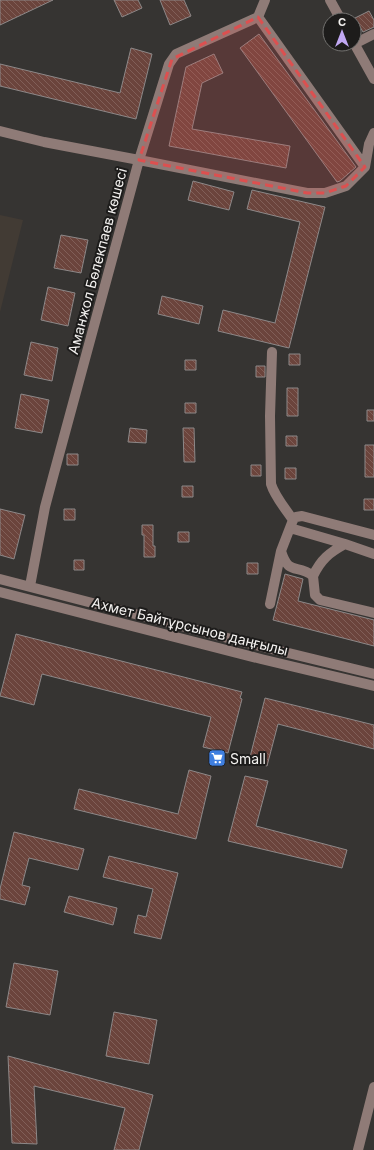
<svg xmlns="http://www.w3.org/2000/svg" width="374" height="1150" viewBox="0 0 374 1150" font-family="Inter,sans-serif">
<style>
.built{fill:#423b34}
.building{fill:url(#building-back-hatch);stroke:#8d8888}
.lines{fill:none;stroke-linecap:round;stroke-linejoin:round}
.minor{stroke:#8f7b77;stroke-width:10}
.marked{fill:#dc5050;fill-opacity:0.2;stroke:#dc5050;stroke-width:3;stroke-dasharray:8 5;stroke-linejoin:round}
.labels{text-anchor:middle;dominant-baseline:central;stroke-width:4;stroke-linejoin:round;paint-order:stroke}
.street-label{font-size:14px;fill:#f4f2f0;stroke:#1d1c1b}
.poi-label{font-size:14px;fill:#f4f2f0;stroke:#1d1c1b;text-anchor:start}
</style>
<defs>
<pattern id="building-back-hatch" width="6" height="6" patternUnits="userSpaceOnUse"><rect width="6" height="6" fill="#6b443c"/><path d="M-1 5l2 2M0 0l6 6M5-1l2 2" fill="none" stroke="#815f58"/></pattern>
</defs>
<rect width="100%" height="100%" fill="#363432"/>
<path class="built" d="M0 215 23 220 0 312Z"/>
<path class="building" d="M0 0H53L0 25Z
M114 0H138L142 8 122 17Z
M160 0H184L191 16 170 25Z
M369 11 374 20V27L363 32 355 18Z
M259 34 356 167 340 181 337 182 240 48Z
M131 48 152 54 136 119 0 86V64L120 93Z
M214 54 223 73 202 83 192 129 290 146 286 168 169 146 186 67Z
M193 181 234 192 229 210 188 200Z
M252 190 325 207 289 348 218 331 223 310 275 323 300 222 247 209Z
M61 235 88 240 81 273 54 268Z
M48 287 75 293 68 326 41 320Z
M162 296 203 306 199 324 158 314Z
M31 342 58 348 52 381 24 375Z
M289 354H300V365H289Z
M185 360H196V370H185Z
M256 366H265V377H256Z
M287 388H298V416H287Z
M21 394 49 400 42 433 15 428Z
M185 403H196V413H185Z
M367 410H374V421H367Z
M130 428 147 430 146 443 128 442Z
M183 428H194L195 462H184Z
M286 436H297V446H286Z
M365 445H374V477H365Z
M67 454H78V465H67Z
M251 465H261V476H251Z
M285 468H296V479H285Z
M182 486H193V497H182Z
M364 499H374V510H364Z
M0 509 25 515 14 559 0 555Z
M64 509H75V520H64Z
M142 525H153V546H155V557H144V535H142Z
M178 532H189V542H178Z
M74 560H84V570H74Z
M247 563H258V574H247Z
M285 574 303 579 298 601 374 620V646L273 620Z
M16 634 242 692 240 698 242 699 228 753 203 747 211 717 42 674 34 705 0 696Z
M265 698 374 725V749L278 724 267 766 249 761Z
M189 770 211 776 196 839 74 809 79 789 178 814Z
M245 776 268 781 256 826 347 850 342 868 228 841Z
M14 832 84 849 78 870 29 858 22 885 30 887 25 905 0 899V889Z
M109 856 178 873 161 939 134 933 138 915 146 917 153 889 103 877Z
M69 896 117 908 113 925 64 912Z
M14 963 58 971 50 1015 6 1007Z
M114 1012 157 1020 149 1064 106 1056Z
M8 1056 153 1095 139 1150H114L125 1108 34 1086 37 1144 12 1143Z"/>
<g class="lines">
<path class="minor" d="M265 0 258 17 176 54 169 64 139 160 307 193H325L346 186 365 167 369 144 374 133
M330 0 341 20
M258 17 365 167
M354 43 374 79
M354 44 374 34
M0 131 44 142 139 160 53 477 45 507 30 586
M272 352 270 416 271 484C275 497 285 508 293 520
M290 528 345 544 374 554
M281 551C289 577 297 563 313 576L315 595 320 600 374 613
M313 576C321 559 329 553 345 544
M0 579 243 642 374 674
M0 592 261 659 374 686
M270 604 281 551 293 520 296 517 302 516 374 535
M358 1150 374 1087"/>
</g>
<path class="marked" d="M258 17 365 167 346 186 325 193H307L139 160 172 59Z"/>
<defs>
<symbol id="supermarket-square" viewBox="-11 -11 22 22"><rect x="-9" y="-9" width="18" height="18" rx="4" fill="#3f7fe0" stroke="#1d1c1b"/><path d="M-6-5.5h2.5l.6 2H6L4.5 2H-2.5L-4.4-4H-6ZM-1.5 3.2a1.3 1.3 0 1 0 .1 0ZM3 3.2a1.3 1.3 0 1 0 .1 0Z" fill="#fff"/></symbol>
</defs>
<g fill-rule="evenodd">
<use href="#supermarket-square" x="207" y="748" width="20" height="20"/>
</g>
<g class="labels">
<g class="street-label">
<text transform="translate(97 261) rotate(-75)">Аманжол Бөлекпаев көшесі</text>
<text transform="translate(190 626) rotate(14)">Ахмет Байтұрсынов даңғылы</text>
</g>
<g class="poi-label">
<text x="230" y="758">Small</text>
</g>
</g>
<g transform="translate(342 32)"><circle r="19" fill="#1d1c1b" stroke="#737270"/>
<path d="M0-3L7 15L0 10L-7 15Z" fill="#c1a8f3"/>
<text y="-6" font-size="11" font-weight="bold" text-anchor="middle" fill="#f4f2f0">С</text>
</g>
</svg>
